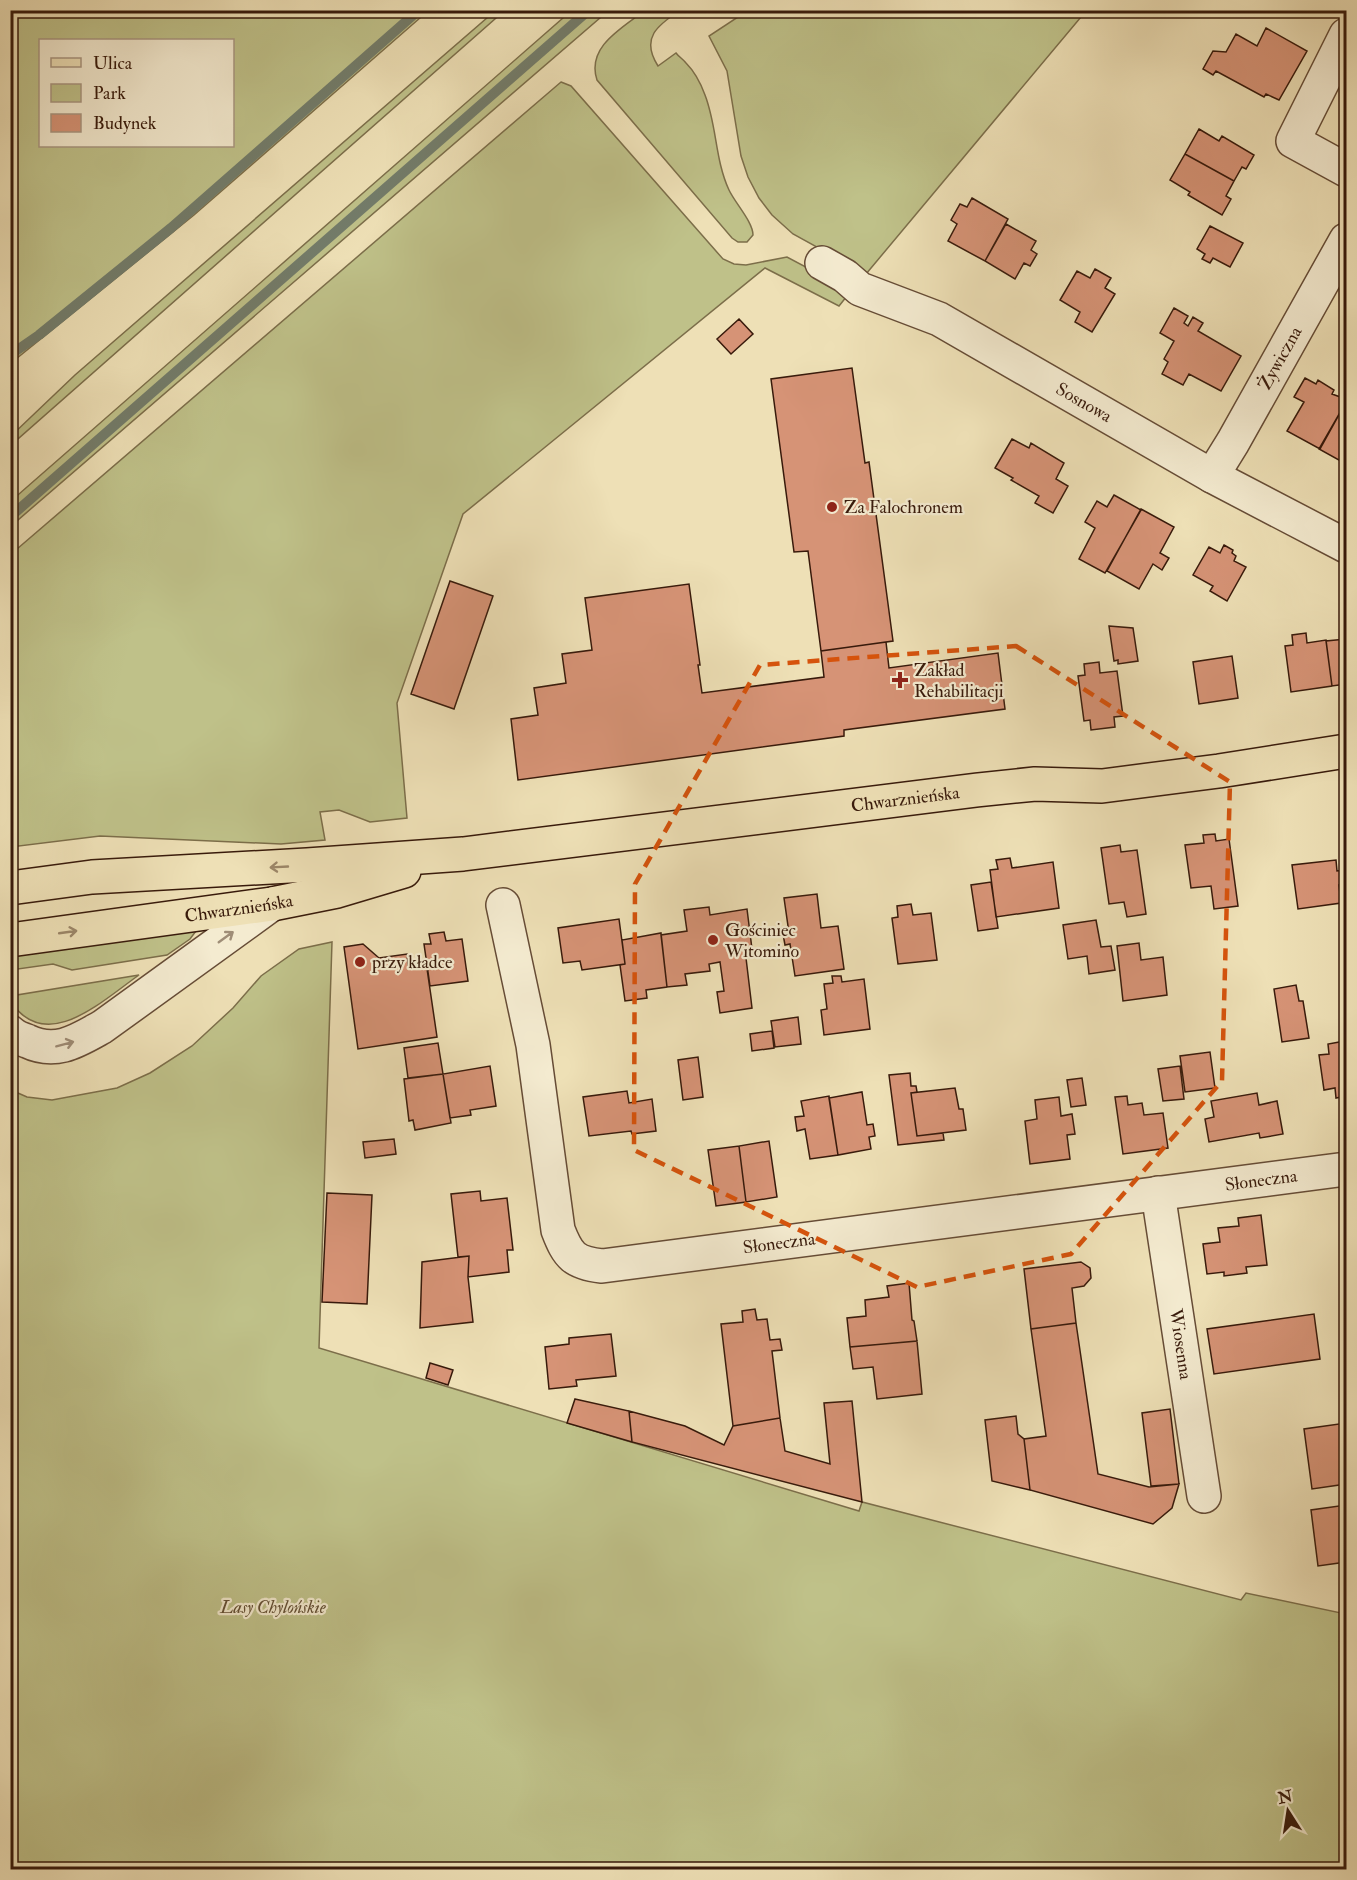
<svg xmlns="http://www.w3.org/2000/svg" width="1357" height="1880" viewBox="0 0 1357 1880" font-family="'IM FELL Double Pica',serif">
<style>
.green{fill:#bfc189;stroke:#7c6e4a;stroke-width:1.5;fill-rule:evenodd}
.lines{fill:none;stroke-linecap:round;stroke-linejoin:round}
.stream{stroke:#737c6a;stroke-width:10}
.building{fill:#d69376;stroke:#381a0b;stroke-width:1.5}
.minor-casing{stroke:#664c36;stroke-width:36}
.major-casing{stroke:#381a0b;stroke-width:36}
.minor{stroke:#f4ebd0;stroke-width:33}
.major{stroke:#eee0b6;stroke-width:33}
.oneway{stroke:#9c8769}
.oneway2{stroke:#9f8d77}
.marked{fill:none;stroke:#d6530c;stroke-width:4.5;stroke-dasharray:12 8;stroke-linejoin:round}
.poi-dot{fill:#8f2418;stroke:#f4ebd0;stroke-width:2}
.labels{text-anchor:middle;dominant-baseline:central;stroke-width:4.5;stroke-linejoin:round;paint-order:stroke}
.street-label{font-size:18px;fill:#381a0b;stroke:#f4ebd0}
.poi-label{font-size:18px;fill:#381a0b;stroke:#f4ebd0;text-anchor:start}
.park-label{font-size:18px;font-style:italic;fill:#604c31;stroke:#f4ebd0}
</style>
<rect width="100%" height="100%" fill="#eee0b6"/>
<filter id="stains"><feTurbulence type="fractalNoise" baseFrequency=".00333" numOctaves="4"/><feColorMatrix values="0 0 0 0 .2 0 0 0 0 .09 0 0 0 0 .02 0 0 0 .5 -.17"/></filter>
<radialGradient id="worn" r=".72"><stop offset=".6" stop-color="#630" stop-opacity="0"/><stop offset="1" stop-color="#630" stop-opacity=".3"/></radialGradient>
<path class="green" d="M11 10H428V11L194 215 11 363ZM40 40H232V146H40Z
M495 11H504L11 445V436L75 375Z
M571 11H608L11 526V501Z
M644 11H679C658 25 640 38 658 66L676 53C679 57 683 59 686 63 694 71 701 84 705 95 717 126 715 160 729 190 735 203 753 222 753 235L747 242H738L732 238 597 80C586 47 622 28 644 11Z
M747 11H1086L866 274 793 234 772 215 759 198 748 177 741 156 727 71 709 36Z
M561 82 571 86 723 259 734 264 746 265 787 257 851 291 839 306 765 268 463 514 397 703 407 818 370 822 339 810 320 812 325 840 281 844 100 836 11 847 10 555Z
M196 931 190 939 167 955 72 970 53 964 11 970 10 948Z
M332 942 319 1348 859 1511 862 1502 1241 1600 1246 1593 1346 1614V1869H11V1090L27 1097 52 1100 117 1088 150 1073 192 1046 233 1008 261 976 299 949Z
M139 975C103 1000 47 1055 11 1002V996Z"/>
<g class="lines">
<path class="stream" d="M10 355 39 335 171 228 419 10
M10 517 589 10"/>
</g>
<path class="building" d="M1266 28 1307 51 1279 100 1266 94 1264 97 1216 71 1213 75 1203 69 1213 51 1226 52 1236 34 1257 46Z
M1199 129 1219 141 1222 136 1254 155 1246 169 1242 167 1234 181 1185 154Z
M1185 154 1234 181 1226 196 1231 199 1222 215 1188 195 1190 192 1170 180Z
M972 198 1008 219 985 261 948 241 957 224 951 220 960 204 967 207Z
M1006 224 1036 241 1031 250 1037 254 1030 266 1024 263 1015 279 985 261Z
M1210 226 1243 243 1230 267 1213 258 1210 263 1202 259 1205 254 1197 249Z
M1095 269 1111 278 1105 288 1115 294 1092 332 1075 322 1080 312 1060 300 1077 271 1090 278Z
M1174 308 1188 316 1184 323 1188 326 1193 317 1203 323 1198 331 1241 356 1221 391 1189 374 1183 385 1162 374 1168 362 1164 359 1174 341 1160 333Z
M739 319 753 334 731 354 717 339Z
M852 368 865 463 869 462 893 641 821 651 808 551 794 552 771 379Z
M1305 378 1316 384 1318 380 1334 390 1332 394 1346 399V402L1320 449 1287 431 1304 402 1294 397Z
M1346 402V464L1319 449Z
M1012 439 1029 448 1031 443 1064 463 1056 479 1068 486 1053 513 1035 503 1039 496 1011 480 1013 478 995 468Z
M1114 495 1141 510 1105 573 1079 559 1095 528 1085 522 1097 501 1107 507Z
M1141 509 1174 527 1160 553 1169 558 1162 570 1153 564 1139 589 1107 571Z
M1224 545 1233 550 1232 553 1236 556 1234 561 1246 567 1227 601 1210 591 1213 586 1193 575 1209 547 1220 553Z
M450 581 493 596 454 709 411 694Z
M689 584 700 665H698L702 693 824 677 821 651 886 642 889 668 998 653 1005 709 844 730V736L518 780 511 719 538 715 534 688 566 683 562 654 592 650 585 598Z
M1109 626 1133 628 1138 661 1118 664V660L1114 661Z
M1306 633 1307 643 1326 640 1332 686 1291 692 1285 646 1293 645 1292 635Z
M1346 639V684L1332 686 1326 641Z
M1232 656 1238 698 1199 704 1193 662Z
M1099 662 1100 673 1117 671 1123 716 1114 717 1115 727 1091 730 1090 720 1084 721 1078 676 1085 675 1084 664Z
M1215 834 1216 841 1229 839 1238 906 1214 909 1211 886 1191 888 1185 845 1204 843 1203 835Z
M1120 845 1121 852 1137 850 1146 914 1127 917 1124 902 1109 904 1101 848Z
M1010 858 1012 868 1053 862 1059 908 996 917 990 870 998 869 996 860Z
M1336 860 1337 871 1345 870 1346 878V884L1339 885 1341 903 1298 909 1292 865Z
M991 882 998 928 978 931 971 885Z
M817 894 821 928 838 926 844 969 795 976 790 944 785 945 783 934 789 933 784 898Z
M911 904 913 915 931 913 937 960 898 964 892 918 898 917 897 906Z
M709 907 710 915 747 909 753 957 746 958 752 1008 720 1013 717 992 724 991 720 962 709 964 710 971 685 974 687 985 667 987 661 935 687 931 684 910Z
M619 919 625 964 582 970 580 961 563 963 558 928Z
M1096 920 1101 947 1111 946 1115 970 1089 974 1087 956 1068 959 1063 925Z
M444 932 446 941 462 939 468 981 430 986 424 944H431L429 934Z
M661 933 667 987 646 990 647 998 625 1001 620 965 625 964 622 940Z
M1139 943 1141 960 1163 957 1167 995 1123 1001 1117 946Z
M363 944 379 958 407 954 408 965 426 962 437 1037 358 1049 344 947Z
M832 976H841L842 982 864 979 870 1029 824 1035 821 1010 827 1009 824 984 833 983Z
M1296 985 1299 1001H1303L1309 1038 1282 1042 1274 989Z
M798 1017 801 1044 775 1047 771 1021Z
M772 1031 774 1048 752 1051 750 1034Z
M1345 1041 1346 1052V1096L1336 1098 1335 1088 1324 1090 1319 1055 1329 1054 1328 1044Z
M438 1043 443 1074 408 1078 404 1048Z
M1210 1052 1215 1088 1185 1092 1180 1056Z
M698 1057 703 1097 683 1100 678 1060Z
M490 1066 496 1106 470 1110 471 1115 450 1118 443 1074Z
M1180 1066 1184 1099 1163 1101 1158 1069Z
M910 1073 911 1086H916L917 1092 911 1093 917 1136 943 1133 944 1140 898 1145 889 1075Z
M443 1074 451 1123 415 1130 413 1120 409 1121 404 1079Z
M1082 1078 1086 1105 1071 1107 1067 1080Z
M955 1088 959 1109H963L966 1130 917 1136 911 1093Z
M627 1091 629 1103 652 1099 656 1131 632 1134 631 1131 589 1136 583 1097Z
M862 1092 867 1125 873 1124 875 1136 869 1137 871 1149 838 1155 829 1098Z
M1257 1093 1259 1105 1277 1101 1283 1134 1260 1138 1259 1133 1209 1142 1205 1119 1214 1117 1211 1101Z
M829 1096 838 1155 810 1159 805 1129 797 1131 795 1117 804 1116 801 1101Z
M1127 1096 1128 1105 1142 1103 1144 1115 1163 1113 1168 1148 1123 1154 1115 1097Z
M1059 1097 1061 1116 1072 1114 1075 1134 1067 1135 1070 1159 1030 1164 1025 1121 1037 1119 1035 1100Z
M394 1139 396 1154 365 1158 363 1142Z
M769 1141 777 1197 746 1202 739 1146Z
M739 1146 746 1202 716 1206 708 1150Z
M480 1191 481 1201 507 1198 513 1250H507L509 1272 468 1277 469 1256 458 1257 451 1194Z
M327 1193 372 1195 367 1304 322 1302Z
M1346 1214V1253L1341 1215Z
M1261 1215 1267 1265 1246 1267 1247 1273 1224 1276V1272L1207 1274 1203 1244 1220 1242 1218 1228 1239 1226 1238 1218Z
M469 1256 468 1277 473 1322 420 1328 422 1262Z
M1081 1262 1090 1268 1091 1278 1084 1286 1072 1288 1076 1323 1031 1329 1024 1269Z
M909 1283 912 1320 914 1321 917 1341 850 1347 847 1318 866 1316 865 1300 889 1297 887 1286Z
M755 1309 757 1320 767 1319 770 1340 780 1339 782 1350 772 1351 780 1418 733 1426 721 1324 743 1322 742 1311Z
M1314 1314 1320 1359 1214 1374 1207 1329Z
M1076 1323 1098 1474 1149 1487 1179 1484 1172 1508 1153 1524 1030 1490 1024 1439 1046 1436 1031 1329Z
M611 1334 616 1376 576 1380 577 1386 549 1389 545 1347 569 1344V1338Z
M917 1341 922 1394 877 1399 873 1367 853 1369 850 1347Z
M430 1363 453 1370 448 1385 426 1378Z
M575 1399 629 1411 632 1442 567 1423Z
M852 1401 862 1502 632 1442 629 1411 685 1426 724 1445 733 1426 780 1418 785 1451 830 1464 824 1403Z
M1170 1409 1179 1484 1151 1486 1142 1413Z
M1016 1416 1018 1434 1024 1439 1030 1490 992 1481 985 1420Z
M1346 1423V1484L1312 1489 1304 1429Z
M1346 1505V1562L1318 1566 1311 1510Z"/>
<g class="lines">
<defs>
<g id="minor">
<path d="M1346 35 1293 141 1346 170"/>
<path id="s1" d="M822 263 845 276 860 289 939 319 1212 476 1346 546"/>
<path id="s2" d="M1212 476 1233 442 1346 240"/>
<path id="s3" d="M503 905 533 1045 558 1230C568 1256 574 1263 602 1266L1346 1169"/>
<path d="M10 1032C15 1037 21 1039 27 1041 56 1055 77 1041 102 1027L272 904"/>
<path id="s4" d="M1158 1193 1204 1496"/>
</g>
<g id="major">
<path id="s5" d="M10 888 92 877 307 865 463 854 977 790 1035 784 1102 786 1219 771 1346 751"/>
<path id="s6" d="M10 940 272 904 337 891 404 871"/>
</g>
</defs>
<use href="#minor" class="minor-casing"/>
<use href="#major" class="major-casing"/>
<use href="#minor" class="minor"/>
<use href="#major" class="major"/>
</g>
<defs><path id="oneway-shaft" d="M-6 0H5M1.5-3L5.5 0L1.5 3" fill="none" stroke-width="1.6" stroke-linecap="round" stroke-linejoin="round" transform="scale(1.5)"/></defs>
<g class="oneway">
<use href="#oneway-shaft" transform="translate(279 867) rotate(177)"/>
<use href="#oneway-shaft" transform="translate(68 932) rotate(-8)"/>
</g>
<g class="oneway2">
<use href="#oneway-shaft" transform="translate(226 937) rotate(-36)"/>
<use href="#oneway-shaft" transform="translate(65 1044) rotate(-15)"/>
</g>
<path class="marked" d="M1016 646 1230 782 1222 1081 1071 1254 917 1287 634 1150 635 884 760 665Z"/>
<g class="poi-dot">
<circle cx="832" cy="507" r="6"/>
<path d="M897 671h6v6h6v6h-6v6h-6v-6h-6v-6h6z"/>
<circle cx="713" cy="940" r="6"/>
<circle cx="360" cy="962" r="6"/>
</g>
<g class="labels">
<g class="street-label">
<text stroke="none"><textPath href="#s2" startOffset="136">Żywiczna</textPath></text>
<text stroke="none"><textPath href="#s1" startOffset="298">Sosnowa</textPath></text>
<text stroke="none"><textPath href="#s5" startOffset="900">Chwarznieńska</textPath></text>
<text stroke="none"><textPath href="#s6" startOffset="231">Chwarznieńska</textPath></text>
<text stroke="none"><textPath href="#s3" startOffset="1056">Słoneczna</textPath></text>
<text stroke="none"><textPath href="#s3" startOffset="570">Słoneczna</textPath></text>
<text stroke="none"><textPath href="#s4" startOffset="153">Wiosenna</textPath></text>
</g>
<g class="poi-label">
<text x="844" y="507">Za Falochronem</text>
<text x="914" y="670">Zakład<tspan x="914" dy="21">Rehabilitacji</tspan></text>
<text x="725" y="930">Gościniec<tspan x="725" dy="21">Witomino</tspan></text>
<text x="372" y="962">przy kładce</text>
</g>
<g class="park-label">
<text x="273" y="1607">Lasy Chylońskie</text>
</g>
</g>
<rect width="1357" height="1880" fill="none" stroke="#eee0b6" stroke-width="36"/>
<rect x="12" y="12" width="1333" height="1856" fill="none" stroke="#381a0b" stroke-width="3"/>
<rect x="18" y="18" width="1321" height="1844" fill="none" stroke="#381a0b" stroke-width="1.5"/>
<rect x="39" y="39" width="195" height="108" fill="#f4ebd0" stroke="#a99781" stroke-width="1.5"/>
<rect x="51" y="58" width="30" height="9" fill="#eee0b6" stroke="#a99781" stroke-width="1.5"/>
<text x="93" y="69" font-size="18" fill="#381a0b">Ulica</text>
<rect x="51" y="84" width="30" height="18" fill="#bfc189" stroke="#a99781" stroke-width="1.5"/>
<text x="93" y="99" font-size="18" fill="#381a0b">Park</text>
<rect x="51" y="114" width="30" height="18" fill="#d69376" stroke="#a99781" stroke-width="1.5"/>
<text x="93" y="129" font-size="18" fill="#381a0b">Budynek</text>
<g transform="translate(1288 1811) rotate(348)" stroke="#f4ebd0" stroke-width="4.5" paint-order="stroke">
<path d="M0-4.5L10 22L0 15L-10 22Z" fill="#381a0b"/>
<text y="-9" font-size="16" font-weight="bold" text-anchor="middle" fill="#381a0b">N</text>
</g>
<rect width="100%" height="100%" filter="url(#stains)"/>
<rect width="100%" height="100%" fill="url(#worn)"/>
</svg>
